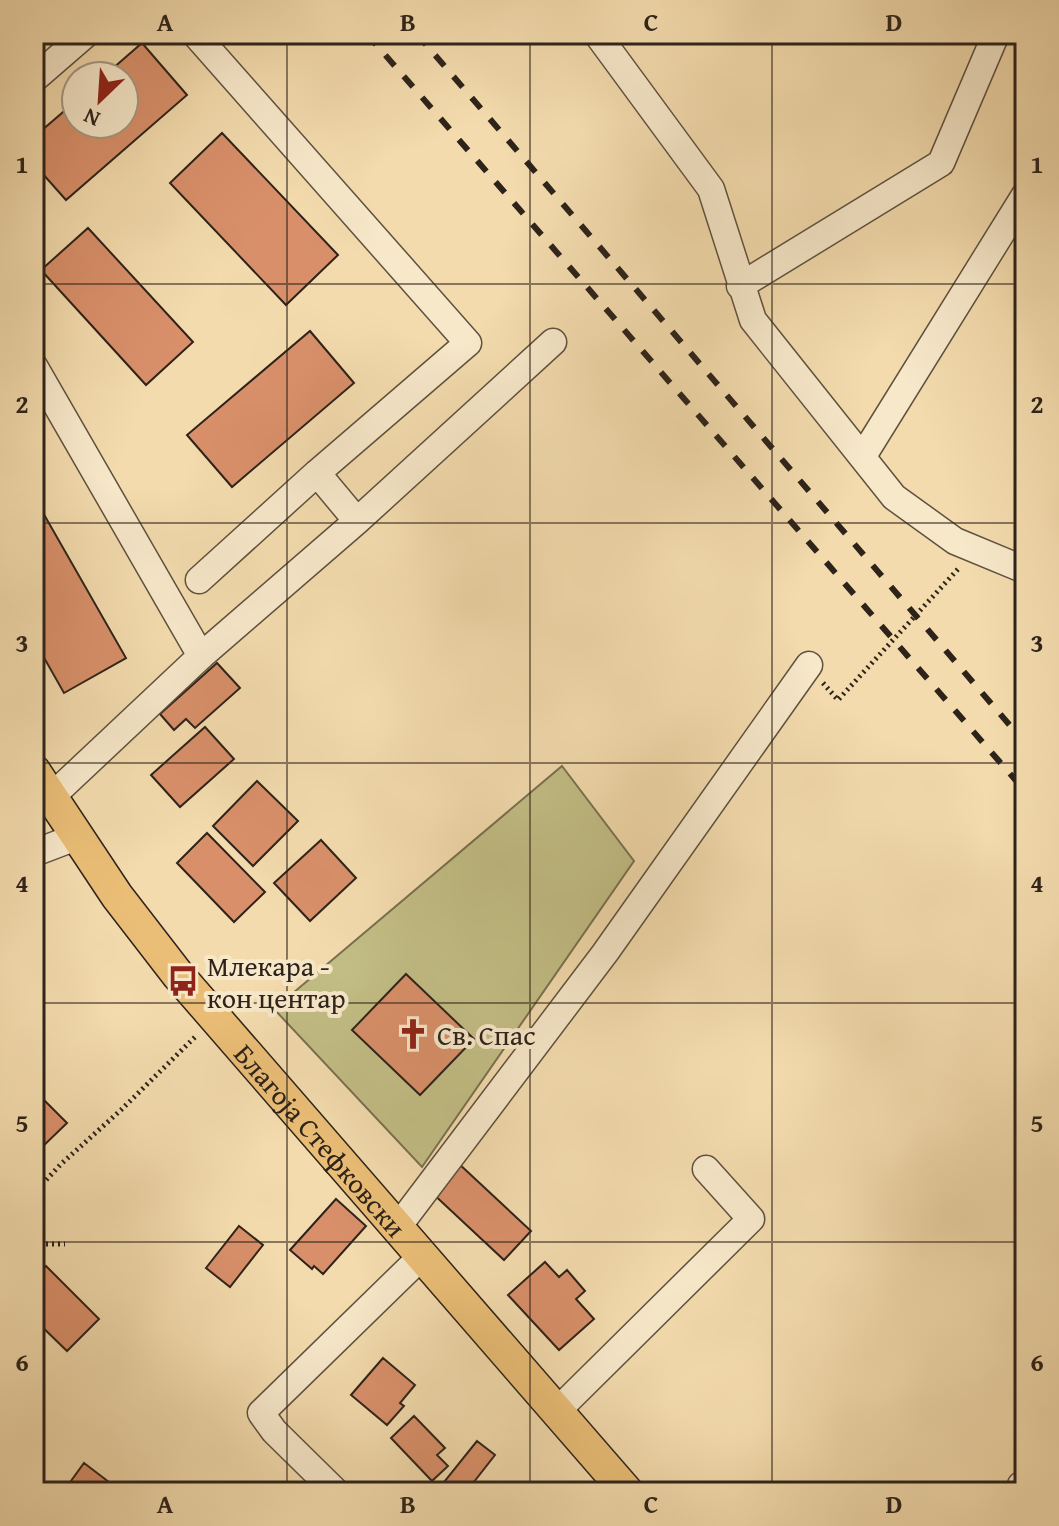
<svg xmlns="http://www.w3.org/2000/svg" width="1059" height="1526" viewBox="0 0 1059 1526" font-family="'Gentium Book Plus',serif">
<style>
.green{fill:#c2be85;stroke:#787050;stroke-width:2}
.building{fill:#d9906a;stroke:#2d231a;stroke-width:2}
.lines{fill:none;stroke-linecap:round;stroke-linejoin:round}
.minor-casing{stroke:#5e513f;stroke-width:29}
.major-casing{stroke:#2d231a;stroke-width:35}
.path{stroke:#2d231a;stroke-width:5;stroke-dasharray:2 4;stroke-linecap:butt}
.minor{stroke:#f7e8ca;stroke-width:26}
.major{stroke:#eabe76;stroke-width:32}
.rail{stroke:#2d231a;stroke-width:6;stroke-dasharray:14 14;stroke-linecap:butt}
.grid{fill:none;stroke:#2d231a;stroke-width:2;stroke-opacity:0.55}
.labels{text-anchor:middle;dominant-baseline:central;stroke-width:8;stroke-linejoin:round;paint-order:stroke}
.poi-label{font-size:28px;fill:#2d231a;stroke:#f7e8ca;text-anchor:start}
.street-label{font-size:28px;fill:#2d231a;stroke:#f7e8ca}
.neatline{fill:none;stroke:#2d231a;stroke-width:3}
.grid-label{font-size:26px;text-anchor:middle;font-weight:bold;fill:#2d231a}
</style>
<rect width="100%" height="100%" fill="#f3dbad"/>
<filter id="stains"><feTurbulence type="fractalNoise" baseFrequency=".0025" numOctaves="4"/><feColorMatrix values="0 0 0 0 .2 0 0 0 0 .09 0 0 0 0 .02 0 0 0 .5 -.17"/></filter>
<radialGradient id="worn" r=".72"><stop offset=".6" stop-color="#630" stop-opacity="0"/><stop offset="1" stop-color="#630" stop-opacity=".3"/></radialGradient>
<path class="green" d="M562 766 634 861 422 1167 274 1009Z"/>
<path class="building" d="M142 43 187 95 66 200 34 164V137L76 101V124H124V76H104Z
M222 133 338 255 286 305 170 183Z
M88 228 193 342 146 385 41 270Z
M310 331 354 383 232 487 187 435Z
M34 497 126 658 64 693 34 640Z
M217 663 240 688 195 728 186 719 174 730 160 714Z
M205 727 234 759 180 807 151 775Z
M257 781 298 821 253 866 213 826Z
M207 833 265 892 234 922 177 863Z
M321 840 356 878 310 921 274 883Z
M406 974 474 1039 420 1095 352 1030Z
M39 1095 67 1123 34 1155V1100Z
M457 1162 531 1231 504 1260 430 1191Z
M336 1199 366 1226 323 1274 314 1266 312 1269 290 1250Z
M239 1226 263 1245 230 1287 206 1268Z
M545 1262 559 1277 567 1270 585 1291 576 1299 594 1319 559 1350 508 1295Z
M46 1266 99 1319 67 1351 34 1319V1278Z
M383 1358 415 1385 400 1403 404 1406 387 1425 351 1395Z
M414 1416 445 1448 437 1455 448 1466 432 1481 391 1438Z
M477 1441 495 1455 466 1492H446L440 1487Z
M84 1463 122 1492H63Z"/>
<g class="lines">
<defs>
<path id="minor" d="M195 34 468 343 317 473 199 580
M597 34 711 189 753 320 894 497 955 541 1025 570
M34 79 86 34
M740 286 941 163 996 34
M34 366 201 656
M863 456 1025 195
M317 473 357 521
M50 798 201 656 357 521 553 342
M34 853 76 837
M397 1228 605 953 809 665
M556 1412 751 1219 706 1169
M1021 1485 1025 1489
M336 1492 274 1431 261 1413 421 1257"/>
<g id="major">
<path id="s1" d="M34 771 117 896 178 975 627 1492"/>
</g>
</defs>
<use href="#minor" class="minor-casing"/>
<use href="#major" class="major-casing"/>
<path class="path" d="M823 683 838 700 959 568
M34 1193 61 1164 121 1110 197 1035
M34 1244H65"/>
<use href="#minor" class="minor"/>
<use href="#major" class="major"/>
<path class="rail" d="M367 34 1025 791
M417 34 1025 743"/>
</g>
<path class="grid" d="M287 34V1492M530 34V1492M772 34V1492M34 284H1025M34 523H1025M34 763H1025M34 1003H1025M34 1242H1025"/>
<defs>
<symbol id="bus-bare" viewBox="-9 -9 18 18"><path d="M-5-6H5V4H4V6H2V4H-2V6H-4V4H-5ZM-3.5-4V0h7V-4ZM-3.5 1.2v1.5H-2V1.2ZM2 1.2v1.5H3.5V1.2Z" fill="#8f2418" stroke="#f7e8ca" stroke-width="2.5" paint-order="stroke"/></symbol>
<symbol id="church-bare" viewBox="-9 -9 18 18"><path d="M-1.2-6h2.4v3.5h3.3v2.4h-3.3V6h-2.4V-.1h-3.3v-2.4h3.3Z" fill="#8f2418" stroke="#f7e8ca" stroke-width="2.5" paint-order="stroke"/></symbol>
</defs>
<g fill-rule="evenodd">
<use href="#bus-bare" x="161" y="959" width="44" height="44"/>
<use href="#church-bare" x="391" y="1012" width="44" height="44"/>
</g>
<g class="labels">
<g class="poi-label">
<text x="207" y="965">Млекара -<tspan x="207" dy="32">кон центар</tspan></text>
<text x="437" y="1034">Св. Спас</text>
</g>
<g class="street-label">
<text stroke="none"><textPath href="#s1" startOffset="468">Благоја Стефковски</textPath></text>
</g>
</g>
<rect width="1059" height="1526" fill="none" stroke="#f3dbad" stroke-width="88"/>
<g transform="translate(100 100) rotate(205)"><circle r="38" fill="#f7e8ca" stroke="#a69984" stroke-width="2"/>
<path d="M0-6L14 30L0 20L-14 30Z" fill="#8f2418"/>
<text y="-12" font-size="22" font-weight="bold" text-anchor="middle" fill="#2d231a">N</text>
</g>
<rect x="44" y="44" width="971" height="1438" class="neatline"/>
<g class="grid-label">
<text x="165" y="31">A</text>
<text x="408" y="31">B</text>
<text x="651" y="31">C</text>
<text x="894" y="31">D</text>
<text x="22" y="173">1</text>
<text x="1037" y="173">1</text>
<text x="22" y="413">2</text>
<text x="1037" y="413">2</text>
<text x="22" y="652">3</text>
<text x="1037" y="652">3</text>
<text x="22" y="892">4</text>
<text x="1037" y="892">4</text>
<text x="22" y="1132">5</text>
<text x="1037" y="1132">5</text>
<text x="22" y="1371">6</text>
<text x="1037" y="1371">6</text>
<text x="165" y="1513">A</text>
<text x="408" y="1513">B</text>
<text x="651" y="1513">C</text>
<text x="894" y="1513">D</text>
</g>
<rect width="100%" height="100%" filter="url(#stains)"/>
<rect width="100%" height="100%" fill="url(#worn)"/>
</svg>
